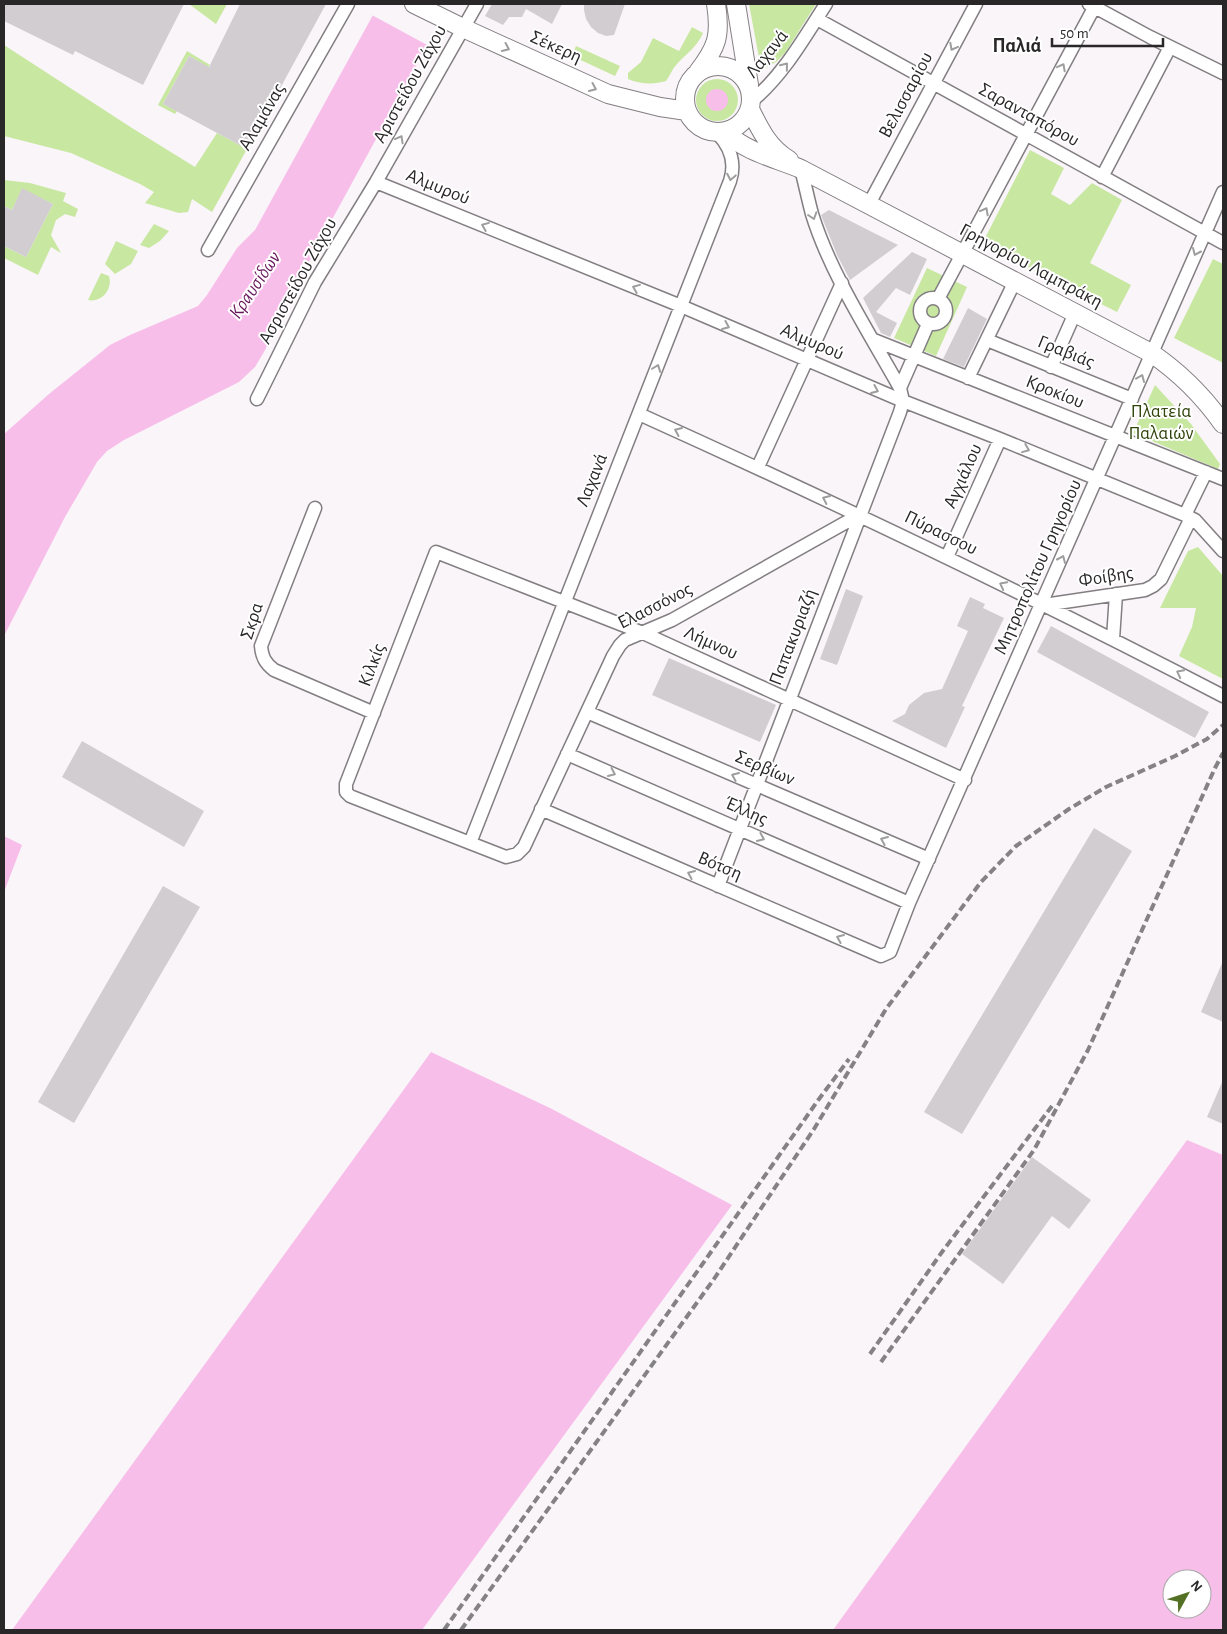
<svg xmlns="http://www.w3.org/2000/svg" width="1227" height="1634" viewBox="0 0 1227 1634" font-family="'Alegreya Sans',sans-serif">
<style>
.green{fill:#c8e7a1}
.water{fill:#f8beea;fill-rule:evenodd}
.pier{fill:#faf5f9}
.building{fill:#d2cdd1}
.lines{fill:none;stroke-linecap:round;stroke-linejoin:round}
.street-casing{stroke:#827e81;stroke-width:15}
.secondary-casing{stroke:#827e81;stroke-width:20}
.street{stroke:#fff;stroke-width:12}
.secondary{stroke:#fff;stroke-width:18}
.rail{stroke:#858284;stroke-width:4;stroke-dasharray:8 4;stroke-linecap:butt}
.oneway{stroke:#9f9e9e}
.labels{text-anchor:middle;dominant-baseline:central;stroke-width:4;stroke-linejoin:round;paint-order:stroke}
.street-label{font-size:19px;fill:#292728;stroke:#fff}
.park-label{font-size:19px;fill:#30440c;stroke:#fff}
.neighbourhood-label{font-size:20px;font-weight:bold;fill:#292728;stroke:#fff}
.water-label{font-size:20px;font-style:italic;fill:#68175c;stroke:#fff}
</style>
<rect width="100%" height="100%" fill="#faf5f9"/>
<path class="green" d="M189 4H227L216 24Z
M749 4H816L785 53 776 62 765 68 760 63Z
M692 27 703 33C697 47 687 53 677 64 672 69 670 76 666 81 654 85 639 84 628 79V73L641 62 653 38 679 51Z
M4 45 132 128 195 167 217 133 247 149 212 212 192 199 188 212 179 213 145 203 154 192 140 184 71 153 4 136Z
M576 46 620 66 615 76 572 56Z
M187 51 210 65 208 67 189 56 163 104 177 111 175 114 158 105Z
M696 100a21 21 0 1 1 42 0a21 21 0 1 1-42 0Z
M1030 150 1064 168 1051 194 1070 205 1092 183 1122 200 1090 263 1131 285 1117 312 982 244Z
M4 180 30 183 66 193 63 201 78 209 75 217 65 214 56 220 51 235 61 253 51 247 38 275 4 258V246L26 257 53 204 22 189 12 210 4 206Z
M154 224 169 231 160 241 149 248 140 245Z
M116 241 138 251 131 264 115 274 105 264Z
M1213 259 1223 264V363L1174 338Z
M927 268 967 287 936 356 894 338Z
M101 273 109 276C113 289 102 303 88 300Z
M1155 385 1191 424 1220 464 1218 469 1133 433Z
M1198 547 1223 576V679L1179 656 1192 627 1196 608H1160L1188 551Z"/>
<path class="water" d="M379 4H450L312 256 264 352 255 367 239 382 124 440 107 451 97 462 65 517 4 636V434L49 394 110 345 130 335 198 306 207 295 237 248 255 230Z
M706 100a11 11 0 1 1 22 0a11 11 0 1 1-22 0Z
M4 836 22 845 4 892Z
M431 1052 550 1108 732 1205 422 1630H12Z
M1187 1140 1223 1155V1630H833ZM1172 1579H1202V1609H1172Z"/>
<path class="pier" d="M376 4H452L429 46 370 14Z"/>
<path class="building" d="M4 4H184L143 85 75 51 73 55 4 21Z
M240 4H326L247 149 163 104 189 56 209 67Z
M492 4H562L552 24 526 9 522 17H509L503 25 485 16Z
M584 4H625L614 35 606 36 598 33 591 27 586 19 584 10Z
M22 188 53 204 26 257 4 246V206L12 210Z
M829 210 868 230 898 245 850 280 837 255 821 215Z
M912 252 927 259 910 295 896 288 876 312 897 323 890 337 881 333 863 298Z
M968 308 987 319 964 367 943 359Z
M846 589 863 596 837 665 820 659Z
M970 597 985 604 983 608 1004 618 962 706 965 707 946 748 892 721 905 714 909 705 924 693 942 689 968 631 957 626Z
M1051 626 1209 712 1195 738 1037 652Z
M669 658 776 705 760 742 652 695Z
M82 741 204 811 184 847 62 777Z
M1094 828 1132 851 962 1134 924 1112Z
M163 886 200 907 74 1123 38 1102Z
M1223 961V1022L1201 1012Z
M1223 1080V1124L1207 1117Z
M1032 1157 1091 1200 1069 1229 1052 1216 1003 1284 962 1254Z"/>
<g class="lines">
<defs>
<path id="street" d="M1089 4 1150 37 1223 73
M817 19 1223 243
M752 101C784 74 804 38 826 4
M1102 177 1170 47
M376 182 681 306 903 401 1000 439 1185 515 1195 520 1223 551
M869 204 976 4
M208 250 348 4
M920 311a13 13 0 1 1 26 0a13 13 0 1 1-26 0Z
M938 299 1096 4
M874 340 1223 479
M987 340 1132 399
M1051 367 1075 313
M968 378 1015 281
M900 388 928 324
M257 399 315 282 376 182 477 4
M639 414C836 503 1031 596 1223 696
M758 467 842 283
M315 508 261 646C262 657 265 663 274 670L374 713
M859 515 672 620 625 640 620 645 613 656 524 847 517 854 506 857 355 798 350 796 346 792V784L436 552 643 633 965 780
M1185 515 1206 472
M947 557 1000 439
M1044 605 1145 590 1153 586 1161 579 1191 518
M1113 639 1116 594
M587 712 929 859
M567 754 909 903
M541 809 881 956 890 952 909 903 1223 192
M470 843 730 181C736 163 730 146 717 133
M718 886 900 412 903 401 900 388C870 334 830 273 812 214 808 199 805 184 801 169"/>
<path id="secondary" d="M414 4 463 28 608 94 660 107 687 111
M736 4 749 85
M685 99a33 33 0 1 1 66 0a33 33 0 1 1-66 0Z
M698 72C717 47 721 36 716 4
M750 109C760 130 769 148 789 160
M725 132C746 152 775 158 801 169L1151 353C1179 372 1204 397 1223 424"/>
</defs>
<use href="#street" class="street-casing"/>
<use href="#secondary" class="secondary-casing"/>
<use href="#street" class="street"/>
<use href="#secondary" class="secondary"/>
<path class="rail" d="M870 1354 942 1252 1052 1106
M881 1362 1034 1150 1088 1050 1215 768 1223 753
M444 1630 819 1099 849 1059
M461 1630 714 1279 814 1129 886 1009 981 882 1016 846 1069 809 1106 787 1175 756 1207 739 1223 725"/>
</g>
<defs><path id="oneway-chevron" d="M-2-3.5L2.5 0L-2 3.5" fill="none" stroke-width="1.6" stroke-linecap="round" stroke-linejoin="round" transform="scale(1.25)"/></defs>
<g class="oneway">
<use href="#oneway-chevron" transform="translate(953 47) rotate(118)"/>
<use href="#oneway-chevron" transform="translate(506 48) rotate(25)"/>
<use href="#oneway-chevron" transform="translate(785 66) rotate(-51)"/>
<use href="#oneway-chevron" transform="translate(1062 67) rotate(-62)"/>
<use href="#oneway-chevron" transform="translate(593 88) rotate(24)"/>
<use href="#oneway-chevron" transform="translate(400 139) rotate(-61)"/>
<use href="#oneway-chevron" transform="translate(731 177) rotate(101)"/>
<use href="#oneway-chevron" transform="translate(985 211) rotate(-62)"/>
<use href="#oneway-chevron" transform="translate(813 216) rotate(72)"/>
<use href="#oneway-chevron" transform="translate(485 226) rotate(-158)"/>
<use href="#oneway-chevron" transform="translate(1196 252) rotate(114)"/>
<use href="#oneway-chevron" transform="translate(636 288) rotate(-158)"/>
<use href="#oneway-chevron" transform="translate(726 326) rotate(23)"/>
<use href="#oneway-chevron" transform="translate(657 368) rotate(-69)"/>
<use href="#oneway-chevron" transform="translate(1141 378) rotate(-67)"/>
<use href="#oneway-chevron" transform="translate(875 390) rotate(23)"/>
<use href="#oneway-chevron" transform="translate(678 431) rotate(-156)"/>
<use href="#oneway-chevron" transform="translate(1026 449) rotate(22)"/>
<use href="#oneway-chevron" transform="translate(826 499) rotate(-155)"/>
<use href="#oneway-chevron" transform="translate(1062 559) rotate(-66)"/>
<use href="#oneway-chevron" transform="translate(1003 585) rotate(-153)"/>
<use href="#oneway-chevron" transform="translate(1180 673) rotate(-153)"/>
<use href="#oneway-chevron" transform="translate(612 773) rotate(24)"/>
<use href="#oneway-chevron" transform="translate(735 776) rotate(-157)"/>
<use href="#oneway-chevron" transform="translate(761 838) rotate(24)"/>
<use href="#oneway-chevron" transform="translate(884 840) rotate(-157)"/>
<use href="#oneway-chevron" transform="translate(691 874) rotate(-157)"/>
<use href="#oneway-chevron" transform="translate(840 938) rotate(-157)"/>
</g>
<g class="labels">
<g class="street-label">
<text transform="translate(556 47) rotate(24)">Σέκερη</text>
<text transform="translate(767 54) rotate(-51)">Λαχανά</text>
<text transform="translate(410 84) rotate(-61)">Αριστείδου Ζάχου</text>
<text transform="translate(906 95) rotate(-62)">Βελισσαρίου</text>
<text transform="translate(1029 115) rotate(29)">Σαρανταπόρου</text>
<text transform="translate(262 117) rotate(-60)">Αλαμάνας</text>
<text transform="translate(438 187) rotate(22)">Αλμυρού</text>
<text transform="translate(1031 266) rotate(28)">Γρηγορίου Λαμπράκη</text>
<text transform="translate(298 281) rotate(-61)">Ασριστείδου Ζάχου</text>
<text transform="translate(812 342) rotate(23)">Αλμυρού</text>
<text transform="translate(1066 352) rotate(22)">Γραβιάς</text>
<text transform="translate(1055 392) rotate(22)">Κροκίου</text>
<text transform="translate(963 476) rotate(-66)">Αγχιάλου</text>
<text transform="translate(592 480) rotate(-68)">Λαχανά</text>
<text transform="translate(941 533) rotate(26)">Πύρασσου</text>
<text transform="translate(1038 567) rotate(-66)">Μητροπολίτου Γρηγορίου</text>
<text transform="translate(1106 577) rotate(-9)">Φοίβης</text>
<text transform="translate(655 606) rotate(-27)">Ελασσόνος</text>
<text transform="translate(252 621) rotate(-72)">Σκρα</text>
<text transform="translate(793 637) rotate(-69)">Παπακυριαζή</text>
<text transform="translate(711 643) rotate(24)">Λήμνου</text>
<text transform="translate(372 665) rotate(-69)">Κιλκίς</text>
<text transform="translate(765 768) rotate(23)">Σερβίων</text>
<text transform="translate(746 811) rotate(24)">Έλλης</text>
<text transform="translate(720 866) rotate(23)">Βότση</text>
</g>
<g class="park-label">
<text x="1161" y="411">Πλατεία<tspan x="1161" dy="22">Παλαιών</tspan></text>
</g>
<g class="neighbourhood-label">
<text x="1017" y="46">Παλιά</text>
</g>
<g class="water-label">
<text transform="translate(255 285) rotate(-56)">Κραυσίδων</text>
</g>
</g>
<rect width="1227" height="1634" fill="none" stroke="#292728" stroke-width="10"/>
<g transform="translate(1187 1594) rotate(50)"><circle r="24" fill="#ffffff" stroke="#a9a9a9"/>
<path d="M0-4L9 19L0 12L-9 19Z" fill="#547025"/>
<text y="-8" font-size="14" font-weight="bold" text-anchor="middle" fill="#292728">N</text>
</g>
<path d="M1052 38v8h111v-8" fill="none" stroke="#292728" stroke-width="2.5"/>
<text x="1060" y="38" font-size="15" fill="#292728" stroke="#ffffff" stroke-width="4" paint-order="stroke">50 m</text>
</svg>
